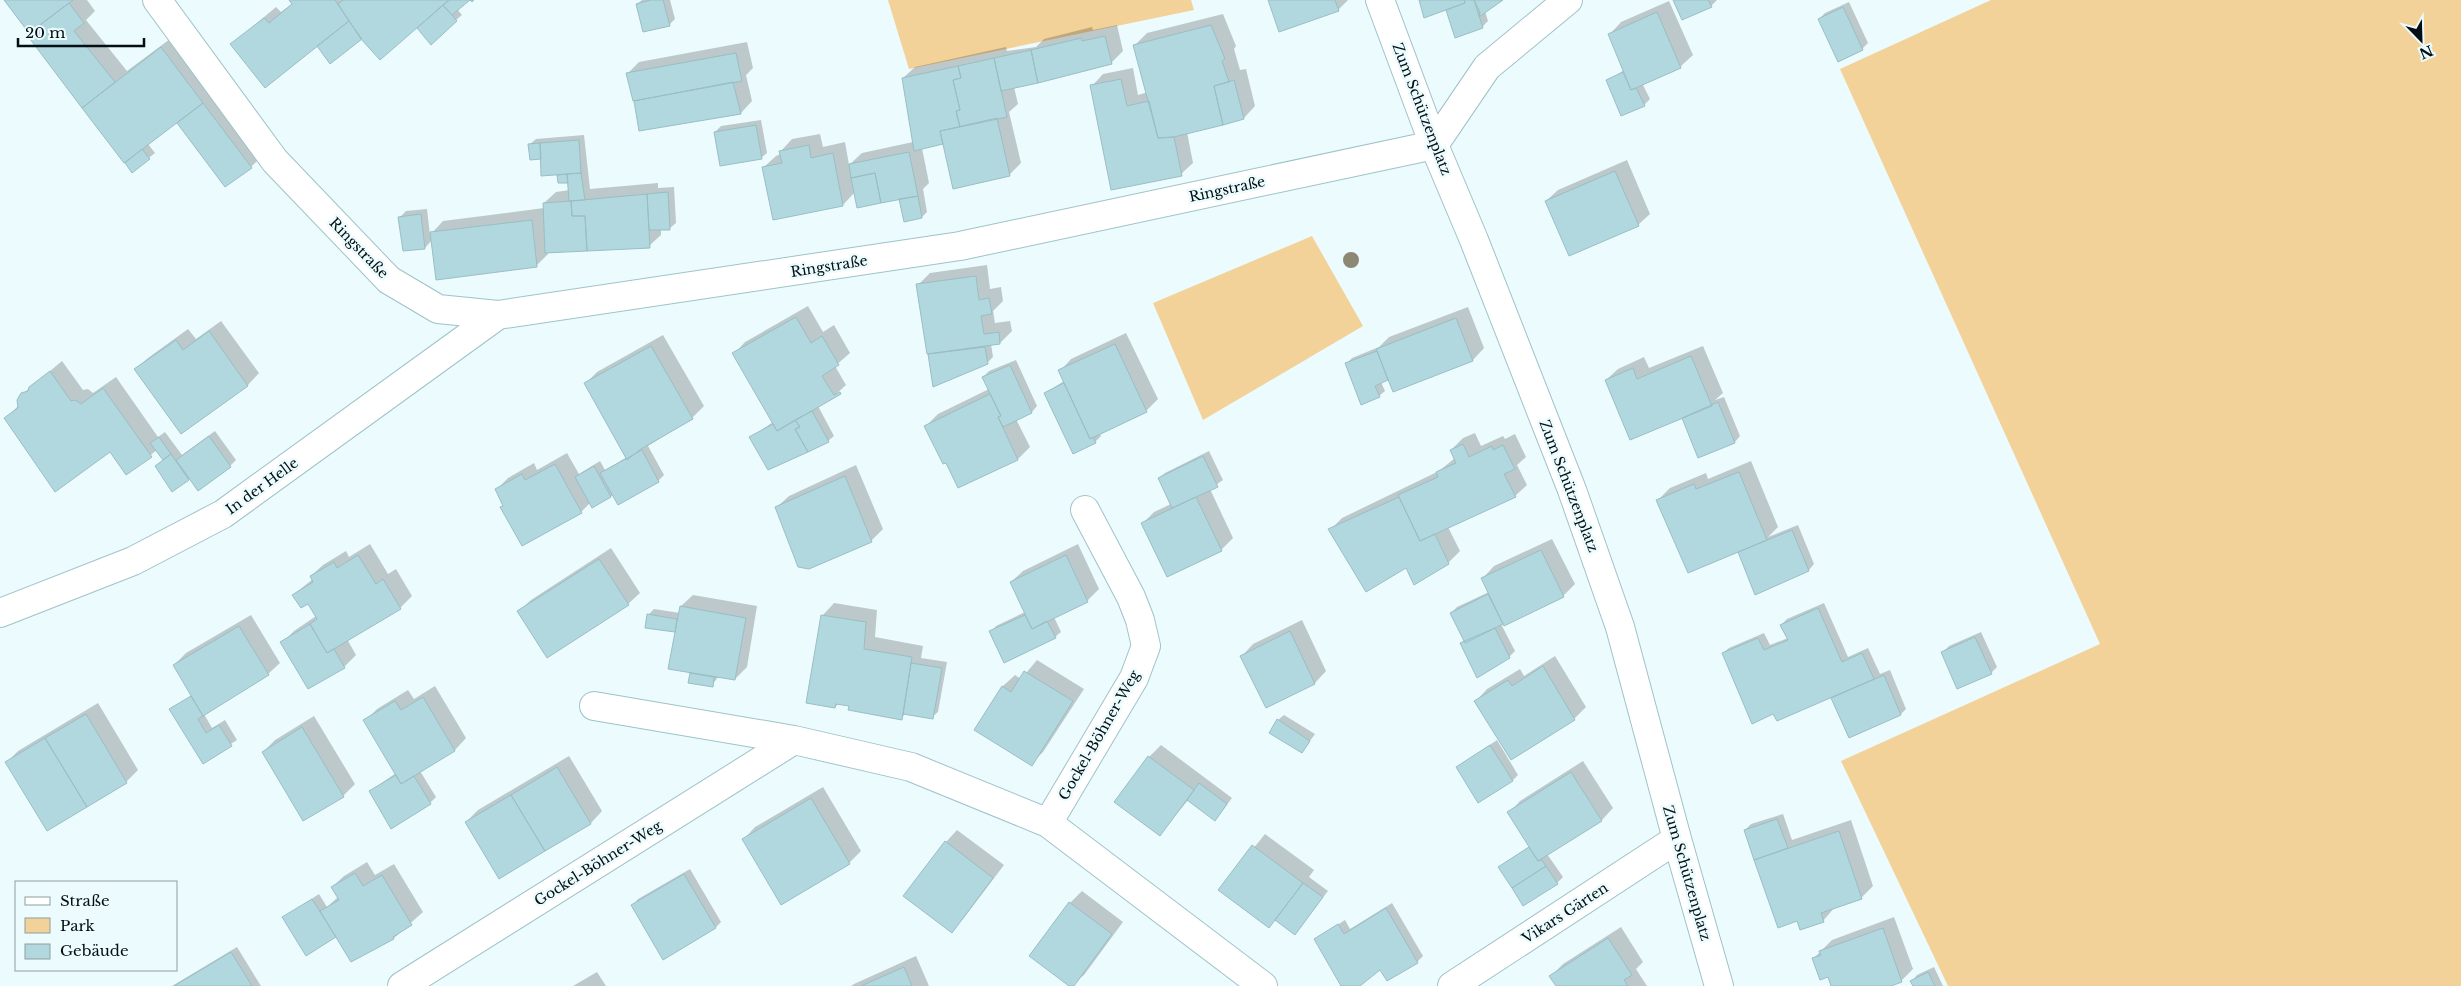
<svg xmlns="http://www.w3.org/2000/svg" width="2461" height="986" viewBox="0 0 2461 986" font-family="'Libre Baskerville',serif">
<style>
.green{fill:#f2d299}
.shadow{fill:#0003}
.building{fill:#b2d8df;stroke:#99bec4}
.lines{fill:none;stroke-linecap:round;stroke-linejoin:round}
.street-casing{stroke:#9ec3c9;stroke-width:30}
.street{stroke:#fff;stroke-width:28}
.tree{fill:#8c8873}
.labels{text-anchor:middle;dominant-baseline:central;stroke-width:5;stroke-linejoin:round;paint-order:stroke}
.street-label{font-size:14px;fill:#030f12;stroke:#ecfbfd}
</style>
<rect width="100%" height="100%" fill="#ecfbfd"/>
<path class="green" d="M888 0H1191L1194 10 909 69Z
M1991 0H2461V986H1948L1841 761 2100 644 1840 69Z
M1312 236 1363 326 1203 420 1153 303Z"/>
<path class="shadow" d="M4 0H87L95 11 86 20 127 71 174 36 263 155 251 167 226 185 177 122 148 144 155 153 132 171Z
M290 0H468L457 9 462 15 456 20 425 19 362 38 318 45 232 44 276 7 281 12 293 3Z
M642 0H670L675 19 669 25 637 4Z
M1269 0H1348L1338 10Z
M1420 0H1501L1485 11 1488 21 1482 27 1455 36 1447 8Z
M1674 0H1717L1711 6Z
M1669 1 1693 55 1681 66 1642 83 1650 99 1644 105 1608 81 1624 70 1610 34 1621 22Z
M1849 2 1868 43 1862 49 1819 19 1825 13Z
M1223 14 1236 46 1234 49 1240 70 1246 69 1255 106 1244 118 1187 132 1193 163 1181 174 1092 86 1103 74 1133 68 1138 95 1148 92 1135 45 1147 33Z
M1117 25 1123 51 1111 63 1014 87 1018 104 1009 112 1021 163 1009 175 943 143 922 148 929 183 923 189 927 212 922 217 900 198 855 192 843 205 764 167 776 156 781 154V151L792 139 820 134 823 147 845 142 849 165 862 153 913 142 903 78 915 67 1006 47 1007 51 1036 47 1044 39 1092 27 1093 30Z
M747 42 753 68 746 75 752 101 741 113 635 101 627 74 639 62Z
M761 120 767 153 761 158 715 132 721 126Z
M584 135 590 189 658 183V188L674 187 676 223 670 228 661 229V235L649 246 548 252V254L536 266 432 240 425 248 400 217 406 211 427 209 430 235 443 221 544 208V203L556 192 570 190 569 182H559L558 173 530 144 536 139Z
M1627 160 1650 214 1638 225 1546 201 1558 190Z
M987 265 990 289 1001 287 1003 301 993 311 995 323 1010 321 1012 331 1000 343 991 344 993 357 987 363 930 355 932 352 918 285 930 273Z
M808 306 823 332 834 325 850 353 835 366 846 385 834 396 818 406 834 436 828 441 751 437 773 422 734 354 745 342Z
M1468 307 1484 348 1473 360 1393 390 1389 379 1381 382 1385 391 1379 396 1346 364 1352 358 1379 347 1389 337Z
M221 321 259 373 248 385 181 433 136 369 148 358 188 329 196 339Z
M1126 333 1158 399 1146 411 1099 433 1101 436 1095 442 1074 452 1045 393 1064 381 1060 371 1071 359Z
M663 335 704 406 692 418 648 446 664 475 658 481 590 503 581 512 502 507 504 505 496 490 508 478 534 463 537 470 567 453 579 474 600 461 605 470 627 457 585 384 597 372Z
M1703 346 1723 393 1715 400 1724 397 1740 436 1735 442 1606 380 1618 369 1644 357 1649 368Z
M1016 360 1037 406 1032 412 1016 419 1030 447 1018 459 959 487 926 426 938 414 989 389 983 377 989 371Z
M62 361 83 390 88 389 93 393 116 377 158 437 165 432 182 455 215 431 236 460 230 466 190 478 173 490 156 466 164 459 157 450 126 474 110 450 6 418 19 405V397Z
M1475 433 1481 446 1503 436 1505 439 1515 434 1526 457 1517 465 1527 485 1515 496 1448 527 1460 551 1448 563 1406 566 1330 530 1342 518 1439 471 1455 458 1451 450 1463 438Z
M1209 451 1223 480 1210 489 1233 538 1221 550 1142 524 1154 512 1171 504 1159 478 1165 473Z
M1751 461 1778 527 1768 537 1798 525 1814 564 1809 570 1756 593 1738 551 1658 500 1670 488 1706 473 1708 479Z
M856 465 883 529 871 541 777 507 789 496Z
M1552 539 1575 584 1563 596 1501 624 1515 651 1509 657 1461 644 1464 641 1451 613 1457 607 1489 592 1483 578 1494 566Z
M370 544 388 574 396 569 412 596 400 608 347 639 356 655 344 667 309 688 282 643 294 631 316 616 308 602 293 595 313 579 311 576 323 565 346 551 349 557Z
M1078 544 1099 589 1087 601 1054 617 1061 632 1055 637 991 632 996 626 1025 612 1011 582 1023 571Z
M611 548 640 593 628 604 519 611 531 600Z
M693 595 757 606 747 667 735 679 719 676 712 685 691 673 693 672 677 629 674 631 648 615 654 609 680 613 681 606Z
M834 603 877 610 875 637 923 646 921 658 947 662 938 712 932 717 906 713 901 718 850 705 839 703 835 707 808 702 823 615Z
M1824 603 1848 657 1868 648 1880 674 1890 670 1906 709 1901 714 1849 736 1832 696 1723 653 1729 648 1764 633 1770 645 1788 638 1781 625 1787 619Z
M251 615 280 663 268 674 204 714 212 728 225 720 237 740 203 762 171 710 192 695 174 665 186 653Z
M1302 620 1326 671 1315 683 1266 707 1242 656 1253 644Z
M1981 632 1997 667 1991 673 1943 652 1949 646Z
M1555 656 1586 707 1574 719 1511 758 1476 701 1487 689 1520 669 1524 676Z
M1037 660 1084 689 1043 752 1031 764 976 729 1003 686 1015 675 1021 679Z
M435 686 466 738 455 750 420 771 436 797 430 803 370 791 396 773 365 721 377 709 408 690 414 699Z
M98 703 138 770 126 782 47 829 7 762 18 751Z
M1284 715 1315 734 1302 752 1278 720Z
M314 716 355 784 343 796 263 752 275 740Z
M1497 740 1518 775 1513 780 1457 767Z
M1161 745 1232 798 1220 814 1189 799 1160 834 1116 801 1149 757Z
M569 756 602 811 591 823 500 877 466 822 478 810Z
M1583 761 1613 808 1602 820 1547 854 1563 877 1557 883 1499 867 1530 846 1509 813 1520 801Z
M823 787 861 851 849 863 782 903 744 839 755 827Z
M1783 814 1792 840 1851 820 1873 886 1861 898 1835 907 1823 921 1798 919 1779 927 1745 830 1751 824Z
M957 830 1004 865 963 919 952 931 946 842Z
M1265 834 1314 870 1309 877 1328 891 1300 927 1276 919 1220 890Z
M367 862 375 875 394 864 423 912 394 938 352 960 336 935 284 917 319 894 327 907 338 897 332 887 344 876Z
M690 869 721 922 716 927 633 905 638 899Z
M1082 891 1123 922 1084 975 1071 986 1030 955 1070 903Z
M1392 903 1423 956 1417 962 1381 968 1357 986H1342L1315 939 1345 920 1350 929Z
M1894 917 1913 969 1901 981 1887 986H1833L1829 976 1813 959 1832 940Z
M1621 927 1643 962 1636 969 1647 986H1557L1551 976 1563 964Z
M237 947 261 986H172Z
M916 956 929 986H851L854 984Z
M1934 967 1943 986H1914L1912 981 1917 975Z
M597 972 606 986H573Z"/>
<path class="building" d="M4 0H73L29 33Z
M289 0H335L349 21 265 88 230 44 264 18 269 23 292 4Z
M343 0H449L380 60 361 39 338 4Z
M449 0H474L472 2 470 0 452 15 443 5Z
M651 0H663L670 26 643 32 636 4Z
M1268 0H1335L1339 11 1279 32Z
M1419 0H1464L1465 3 1424 18Z
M1464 0H1474L1483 28 1455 38 1446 10 1465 3Z
M1474 0H1503L1479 17 1480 12Z
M1673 0H1708L1712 7 1682 20Z
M69 3 84 23 74 31 115 82 82 108 27 35Z
M443 5 457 21 431 45 417 28Z
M1843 7 1863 50 1838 62 1818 19Z
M1657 12 1681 68 1631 90 1608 34Z
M349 21 362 39 330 64 317 46Z
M1211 25 1225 59 1222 61 1229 82 1214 86 1223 125 1174 137 1158 138 1133 45Z
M1105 36 1112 64 1038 83 1031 50 1081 38 1082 41Z
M161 47 203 103 124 163 82 108Z
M1031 50 1038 83 1001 91 994 58Z
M736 53 742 81 633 101 626 73Z
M994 58 1007 117 960 127 956 111 960 110 953 80 961 78 958 66Z
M958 66 961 78 953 80 960 110 956 111 960 127 940 131 943 144 914 151 902 78Z
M1623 72 1631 90 1636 88 1645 106 1621 116 1606 80Z
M1121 79 1127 106 1149 101 1158 138 1174 137 1182 176 1111 190 1090 85Z
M1234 80 1244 119 1223 125 1214 86Z
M733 82 741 114 639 131 634 101Z
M203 103 252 168 225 187 177 123Z
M997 118 1010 176 953 189 940 131Z
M756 125 762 159 720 166 714 132Z
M579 140 581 173 541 176 540 143Z
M540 143 541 159 530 160 528 144Z
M809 145 811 158 833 153 843 206 773 220 762 167 782 163 779 151Z
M142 149 150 159 132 173 125 163Z
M909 152 918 196 881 203 875 173 851 178 849 164Z
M1615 171 1639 226 1569 256 1545 201Z
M581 173 585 200 569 201 567 174Z
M875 173 881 203 857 208 851 178Z
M567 174 568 183H558L557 175Z
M668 192 670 230H649L647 194Z
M647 194 650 248 587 251 585 216H572L571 201Z
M918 196 922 218 904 222 899 199Z
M571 201 572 216H585L587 251 545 253 543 203Z
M421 214 425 249 403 251 398 217Z
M532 220 537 267 436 280 430 232Z
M976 276 979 300 989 298 992 314 981 316 984 334 999 332 1000 344 927 354 916 284Z
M796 317 811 343 822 336 839 365 822 376 834 395 840 392 841 394 777 431 732 353Z
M1456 318 1473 361 1393 392 1376 349Z
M209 331 248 386 181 434 134 369 176 340 183 350Z
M1115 344 1147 412 1090 439 1058 370Z
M651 346 693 419 641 449 627 460 584 383Z
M985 347 988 364 933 387 928 354Z
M1377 351 1388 380 1375 386 1380 397 1361 405 1345 363Z
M1691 356 1712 406 1630 440 1605 380 1633 368 1637 379Z
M1010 365 1032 413 1003 427 998 417 1001 416 982 377Z
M50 371 71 401 75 400 81 404 103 388 152 457 126 475 110 452 55 492 4 418 18 408 17 400 21 393 28 391 29 387Z
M1064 383 1090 439 1093 437 1096 443 1073 454 1044 393Z
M990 394 1001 416 998 417 1018 460 958 488 946 463 943 464 924 426Z
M1718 402 1735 443 1698 458 1682 418Z
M812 411 829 442 808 452 795 429 800 427 795 420Z
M795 420 800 427 795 429 808 452 768 470 749 437 773 424 777 431Z
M209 436 231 467 198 491 176 460Z
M159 437 171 454 163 460 150 443Z
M1463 444 1469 457 1492 446 1493 450 1503 445 1515 469 1504 474 1516 497 1420 541 1398 495 1438 477 1436 472 1456 463 1450 450Z
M642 450 659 482 618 505 600 473Z
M171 454 189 480 172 492 155 466Z
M1203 456 1218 487 1172 508 1158 478Z
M555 464 582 513 522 546 500 507 503 506 495 489 522 474 525 480Z
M594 466 611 497 592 508 575 477Z
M1739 472 1767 540 1688 573 1656 500 1694 484 1696 489Z
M845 476 872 542 809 569 798 567 775 507Z
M1196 497 1222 551 1167 577 1141 523Z
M1399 497 1420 541 1435 534 1449 564 1414 585 1406 568 1366 592 1328 529Z
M1792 530 1809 571 1755 595 1738 552Z
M1541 550 1564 597 1504 626 1481 578Z
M358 555 376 584 383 579 401 609 327 653 310 624 317 619 308 604 301 608 292 595 313 582 310 576 334 562 337 568Z
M1066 555 1088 602 1032 629 1010 582Z
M599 559 629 605 547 658 517 611Z
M1488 594 1503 624 1465 643 1450 613Z
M680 606 746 618 735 680 668 669Z
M1818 608 1842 662 1862 653 1874 679 1777 721 1773 714 1752 724 1722 653 1758 638 1764 650 1788 640 1780 625Z
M647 614 677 619 675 632 645 628Z
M821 615 866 622 864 649 912 657 902 720 848 710 849 706 836 704 835 708 806 703Z
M1025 615 1032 629 1047 621 1056 638 1004 663 989 631Z
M310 624 327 653 334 649 345 668 308 689 280 642Z
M239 626 269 675 203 716 173 665Z
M1495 628 1510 658 1477 678 1460 643Z
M1290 631 1315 684 1266 708 1240 656Z
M1975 637 1992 674 1957 689 1941 652Z
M911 663 942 668 933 719 903 714Z
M1543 666 1575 720 1511 760 1474 701 1508 680 1512 686Z
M1024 671 1073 701 1032 766 974 730 1002 686 1011 692Z
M690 673 714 677 713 687 688 683Z
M1884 675 1901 715 1849 738 1831 698Z
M191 696 203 716 198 719 206 733 219 725 232 746 203 764 169 709Z
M423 697 455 751 401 784 363 720 395 701 401 710Z
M86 714 127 783 87 807 45 738Z
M1277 719 1310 741 1302 753 1269 733Z
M302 727 344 797 303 821 262 752Z
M45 738 87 807 47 831 5 762Z
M1490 745 1513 781 1478 803 1456 767Z
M1148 756 1194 790 1160 836 1114 802Z
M557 767 591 824 545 851 511 795Z
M1571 772 1602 821 1538 861 1507 812Z
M396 775 401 784 414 776 431 804 391 829 369 791Z
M1199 783 1227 804 1215 821 1187 800Z
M511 795 545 851 499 879 465 822Z
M811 798 850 864 781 905 742 839Z
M1777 819 1788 848 1754 860 1744 830Z
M1839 831 1862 899 1821 913 1824 922 1800 930 1797 921 1778 928 1754 860Z
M945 841 993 878 952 933 903 896Z
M1252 845 1303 883 1269 928 1218 890Z
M1529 847 1538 861 1542 860 1546 866 1512 888 1498 867Z
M1546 866 1558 884 1523 906 1512 888Z
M355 873 363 886 382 875 412 925 393 937 394 939 351 962 320 911 339 900 331 887Z
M684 874 716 928 663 960 631 905Z
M1303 883 1323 897 1295 935 1275 920Z
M312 899 336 937 306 956 282 917Z
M1069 902 1112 934 1074 986H1069L1029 956Z
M1386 908 1418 963 1387 981 1380 970 1360 986H1341L1314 939 1338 924 1344 934Z
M1883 928 1902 982 1891 986H1831L1828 977 1820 980 1812 958 1821 955 1819 951Z
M1608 938 1632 975 1624 980 1628 986H1556L1549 976Z
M231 952 252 986H174Z
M904 967 912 986H861Z
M1928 972 1935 986H1913L1910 981Z"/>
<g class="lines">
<defs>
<path id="street" d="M157 0 275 161 389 280 438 309 498 315 960 246 1434 145 1487 67 1568 0
M1380 0 1434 145 1474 240 1572 490 1620 627 1677 839 1719 986
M0 613 133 561 223 514 498 315
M594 706 794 740 911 767 1048 823 1263 986
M1048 823 1134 678 1146 646 1140 620 1131 597 1085 510
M402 986 794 740
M1452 986 1677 839"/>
</defs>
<use href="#street" class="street-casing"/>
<use href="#street" class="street"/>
</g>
<circle class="tree" cx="1351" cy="260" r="8"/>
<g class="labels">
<g class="street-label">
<text transform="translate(1422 109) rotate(69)">Zum Schützenplatz</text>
<text transform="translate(1227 189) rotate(-12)">Ringstraße</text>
<text transform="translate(359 248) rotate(46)">Ringstraße</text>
<text transform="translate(829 266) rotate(-9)">Ringstraße</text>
<text transform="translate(262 486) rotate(-36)">In der Helle</text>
<text transform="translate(1569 486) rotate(69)">Zum Schützenplatz</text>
<text transform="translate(1099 735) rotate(-60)">Gockel-Böhner-Weg</text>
<text transform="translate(598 863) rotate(-32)">Gockel-Böhner-Weg</text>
<text transform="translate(1687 873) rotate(74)">Zum Schützenplatz</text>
<text transform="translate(1565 913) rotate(-33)">Vikars Gärten</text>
</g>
</g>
<rect x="15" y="881" width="162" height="90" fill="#ecfbfd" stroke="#8f9d9f"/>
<rect x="25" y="897" width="25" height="8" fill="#ffffff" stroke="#8f9d9f"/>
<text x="60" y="906" font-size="15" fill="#030f12">Straße</text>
<rect x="25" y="918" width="25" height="15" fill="#f2d299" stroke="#8f9d9f"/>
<text x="60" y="931" font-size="15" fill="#030f12">Park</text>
<rect x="25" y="944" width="25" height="15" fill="#b2d8df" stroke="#8f9d9f"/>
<text x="60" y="956" font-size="15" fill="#030f12">Gebäude</text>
<g transform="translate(2421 40) rotate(157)" stroke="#ecfbfd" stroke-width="4" paint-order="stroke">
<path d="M0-4L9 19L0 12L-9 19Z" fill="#030f12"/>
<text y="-8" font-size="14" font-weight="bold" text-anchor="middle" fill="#030f12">N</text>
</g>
<path d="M18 38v8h126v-8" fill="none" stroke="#030f12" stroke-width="2.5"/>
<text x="25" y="38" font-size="15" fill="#030f12" stroke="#ecfbfd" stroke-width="4" paint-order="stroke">20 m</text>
</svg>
